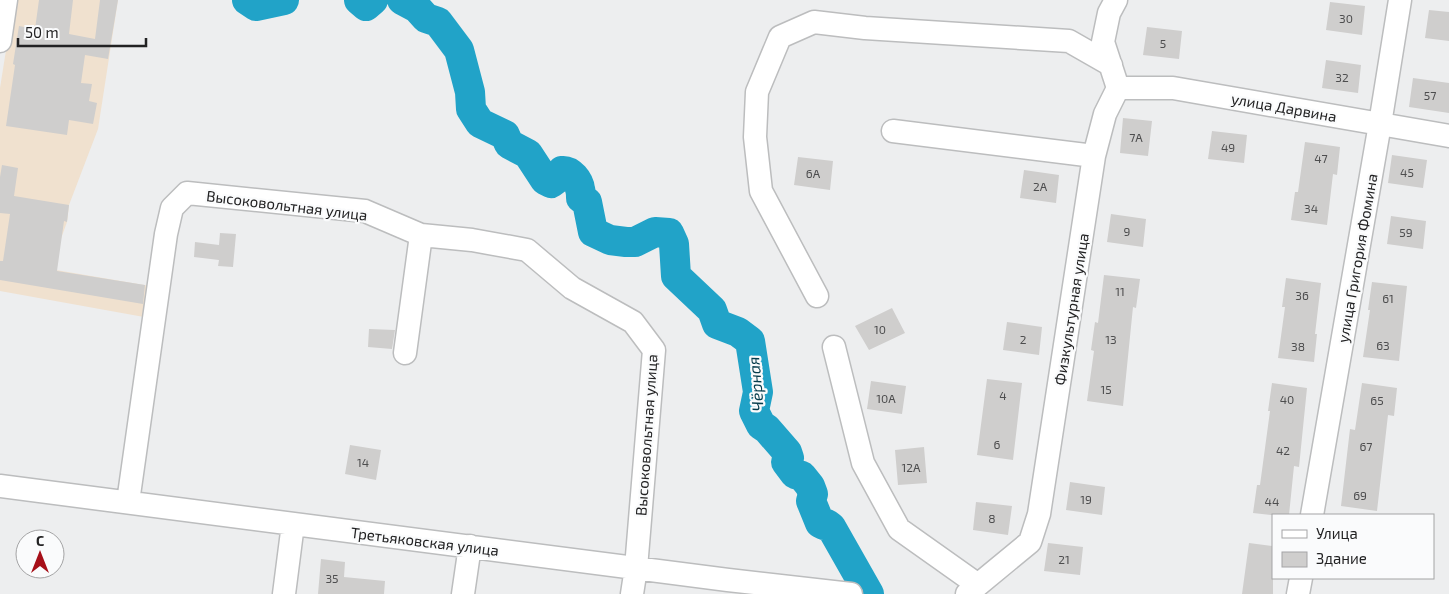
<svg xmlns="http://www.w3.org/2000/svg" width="1449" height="594" viewBox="0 0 1449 594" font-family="'Exo 2',sans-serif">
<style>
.industrial{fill:#f0e1cf}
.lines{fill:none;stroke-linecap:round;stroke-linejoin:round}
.river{stroke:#21a3c8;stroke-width:30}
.building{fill:#cfcecd}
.minor-casing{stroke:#bcbdbe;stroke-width:25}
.minor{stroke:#fff;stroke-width:22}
.labels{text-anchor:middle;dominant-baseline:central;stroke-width:4.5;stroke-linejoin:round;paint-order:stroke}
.number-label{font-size:12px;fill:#4d4d4e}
.street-label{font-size:15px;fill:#222223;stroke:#fafbfc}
.water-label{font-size:16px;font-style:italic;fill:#063d4d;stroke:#fafbfc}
</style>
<rect width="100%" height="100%" fill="#edeeef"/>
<path class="industrial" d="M14 0H118L98 129 69 205 67 222 50 269 150 286 155 319 0 291V88Z"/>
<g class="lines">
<path class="river" d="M247 0 256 6 284 0
M359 0 366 6 373 0
M402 0 417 8 426 18 438 22 459 50 470 92 471 109 480 123 505 135 509 144 528 154 545 180 551 183 562 175V171C571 170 579 181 580 189 581 192 581 195 581 198L587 202 593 232 610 240 626 242H635L655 232 669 233 674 244 676 276 712 310 717 324 738 332 750 341 758 392 754 411 761 425 767 429 787 452 789 458 786 462 795 474 802 476 810 486 813 494 811 501 820 523 824 525 827 524 831 527 869 594"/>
</g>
<path class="building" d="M39 0H73L69 34 95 39 100 0H118L108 59 85 55 81 83 92 84 89 101 97 103 93 124 69 120 67 135 6 126 15 65 13 64 19 26 35 29Z
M1330 2 1365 6 1362 35 1326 30Z
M1429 10 1449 12V41L1425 38Z
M1147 27 1182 31 1179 59 1143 55Z
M1326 60 1361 65 1358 93 1322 88Z
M1413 78 1449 83V113L1409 107Z
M1123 118 1152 121 1148 156 1120 153Z
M1212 131 1247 135 1244 163 1208 159Z
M1305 142 1340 147 1337 175 1333 174 1327 225 1291 220 1295 192H1298Z
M1392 155 1427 160 1423 188 1388 183Z
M798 157 833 161 830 190 794 185Z
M2 165 18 168 14 196 69 205 67 222 64 221 57 271 145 285 143 304 0 280V261H3L10 214 0 213V177Z
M1024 170 1059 175 1056 203 1020 198Z
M1111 214 1146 219 1143 247 1107 242Z
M1391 216 1426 221 1423 249 1387 244Z
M220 233 236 234 233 267 218 266 219 260 194 257 195 242 219 245Z
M1104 275 1140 279 1136 308 1133 307 1123 406 1087 401 1094 351 1091 350 1095 322 1098 323Z
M1286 278 1321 283 1315 334H1317L1314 362 1278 358 1285 307H1282Z
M1372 282 1407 286 1399 361 1363 357 1370 310H1368Z
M892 308 905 333 869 350 855 326Z
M1007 322 1042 327 1039 355 1003 350Z
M369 329 395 330 392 349 368 347Z
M987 379 1022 383 1013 460 977 455Z
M871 381 906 386 902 414 867 409Z
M1272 383 1307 388 1299 467 1294 466 1289 515H1271L1253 513 1257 485H1260L1270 411H1268Z
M1362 383 1397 388 1394 416 1388 415 1377 511 1341 506 1350 429 1355 430Z
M350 445 381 450 376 480 345 474Z
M924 447 927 483 898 485 895 450Z
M1070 482 1105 487 1102 515 1066 510Z
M976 502 1012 506 1008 535 973 530Z
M1048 543 1083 547 1080 575 1044 571Z
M1249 543 1273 546V594H1242Z
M321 559 345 562 344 577 385 581 384 594H318Z"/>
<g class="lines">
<defs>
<path id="minor" d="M0 41 6 0
M1118 88H1173L1449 136
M893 131 1094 156
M817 296 761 191 755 137 757 92 780 37 814 22 865 28 1069 41 1111 65
M834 347 863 463 899 529 978 585
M405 353 421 235
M0 486 728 580 851 594
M128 502 166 234 172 208 187 193 365 211 421 235 472 240 527 250 572 288 633 322 654 350 636 568 632 594
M1312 515 1380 124 1400 0
M284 594 293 524
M463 594 470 546
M967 594 1030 542 1039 514 1094 156 1105 114 1118 88 1103 42 1109 13 1116 0
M1298 594 1301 578"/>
</defs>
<use href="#minor" class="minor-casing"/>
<use href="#minor" class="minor"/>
</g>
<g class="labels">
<g class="number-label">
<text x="1346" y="18">30</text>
<text x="1163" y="43">5</text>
<text x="1342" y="77">32</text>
<text x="1430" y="95">57</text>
<text x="1136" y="137">7А</text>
<text x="1228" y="147">49</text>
<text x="1321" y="158">47</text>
<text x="1407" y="172">45</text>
<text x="813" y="173">6А</text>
<text x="1040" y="186">2А</text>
<text x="1311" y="208">34</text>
<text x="1127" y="231">9</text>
<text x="1406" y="232">59</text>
<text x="1120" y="291">11</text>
<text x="1302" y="295">36</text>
<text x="1388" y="298">61</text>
<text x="880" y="329">10</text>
<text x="1023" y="339">2</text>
<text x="1111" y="339">13</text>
<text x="1383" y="345">63</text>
<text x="1298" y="346">38</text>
<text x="1106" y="389">15</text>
<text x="1003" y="395">4</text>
<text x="886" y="398">10А</text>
<text x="1287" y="399">40</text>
<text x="1377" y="400">65</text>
<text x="997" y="444">6</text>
<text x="1366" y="446">67</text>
<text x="1283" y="450">42</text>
<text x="363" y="462">14</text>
<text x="911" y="467">12А</text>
<text x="1360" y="495">69</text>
<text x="1086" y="499">19</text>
<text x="1272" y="501">44</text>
<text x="992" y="518">8</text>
<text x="1064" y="559">21</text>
<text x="332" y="578">35</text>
</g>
<g class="street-label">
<text transform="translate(1284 107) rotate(10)">улица Дарвина</text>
<text transform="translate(287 205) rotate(7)">Высоковольтная улица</text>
<text transform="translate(1357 258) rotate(-80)">улица Григория Фомина</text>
<text transform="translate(1071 309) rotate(-81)">Физкультурная улица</text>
<text transform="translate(646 435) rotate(-86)">Высоковольтная улица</text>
<text transform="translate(425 541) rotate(7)">Третьяковская улица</text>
</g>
<g class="water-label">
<text transform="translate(755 384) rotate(-95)">Чёрная</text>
</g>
</g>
<rect x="1272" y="514" width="162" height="65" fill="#fafbfc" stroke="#a4a4a5"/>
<rect x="1282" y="530" width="25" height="8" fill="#ffffff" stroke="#a4a4a5"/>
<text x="1316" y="539" font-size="15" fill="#222223">Улица</text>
<rect x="1282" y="552" width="25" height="15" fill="#cfcecd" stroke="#a4a4a5"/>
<text x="1316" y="564" font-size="15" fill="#222223">Здание</text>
<g transform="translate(40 554)"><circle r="24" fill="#fafbfc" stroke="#a4a4a5"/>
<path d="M0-4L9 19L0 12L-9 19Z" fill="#a60f18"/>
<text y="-8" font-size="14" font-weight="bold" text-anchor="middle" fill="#222223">С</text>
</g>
<path d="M18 38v8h128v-8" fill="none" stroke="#222223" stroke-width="2.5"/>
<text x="25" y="38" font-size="15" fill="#222223" stroke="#fafbfc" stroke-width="4" paint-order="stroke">50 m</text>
</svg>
